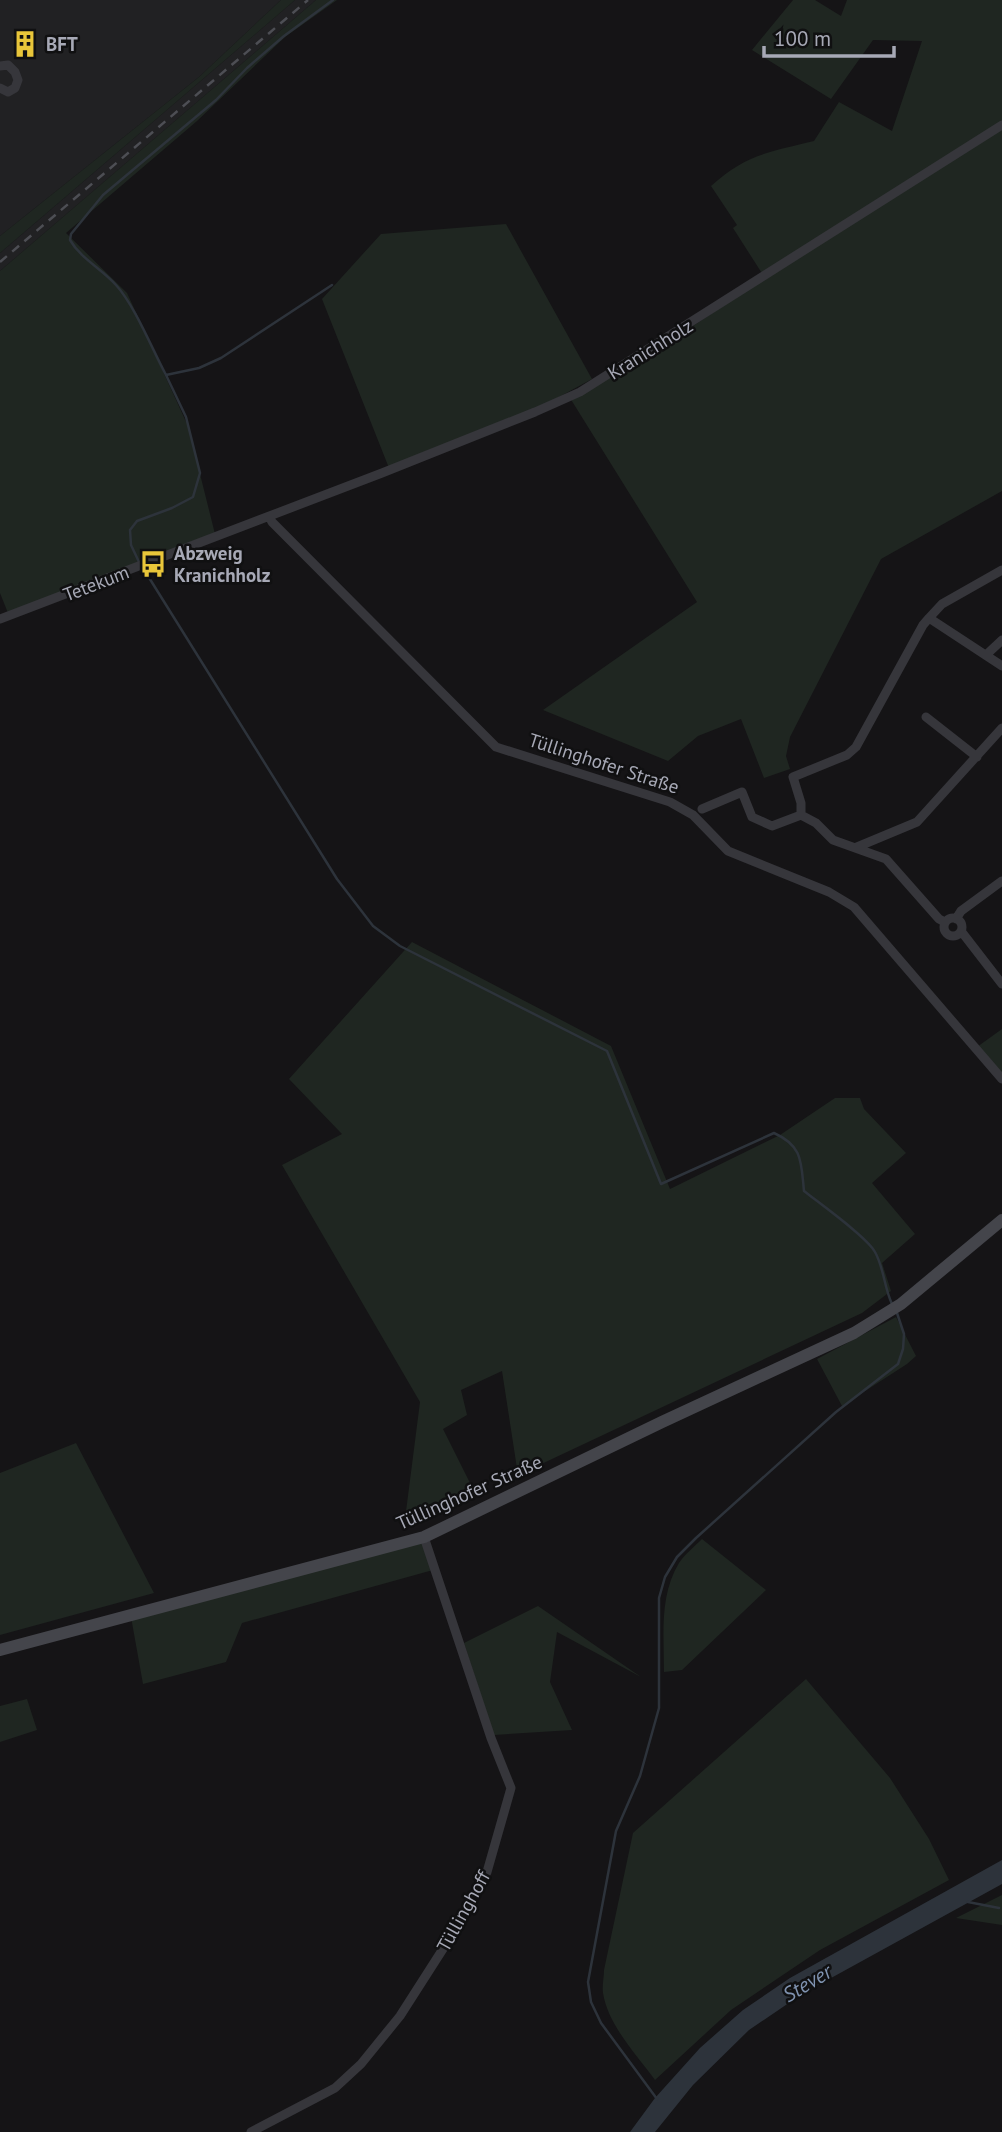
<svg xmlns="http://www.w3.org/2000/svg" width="1002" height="2132" viewBox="0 0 1002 2132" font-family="'PT Sans',sans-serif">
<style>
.built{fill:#212123}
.green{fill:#1f2621}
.water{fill:#2d333b}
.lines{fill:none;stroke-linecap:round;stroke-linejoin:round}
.stream{stroke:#2d333b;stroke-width:2.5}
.minor{stroke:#36363b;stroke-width:9}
.secondary{stroke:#44454b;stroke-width:12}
.rail{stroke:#4d4e54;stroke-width:2.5;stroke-dasharray:9 7;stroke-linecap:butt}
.labels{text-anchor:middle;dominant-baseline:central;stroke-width:5;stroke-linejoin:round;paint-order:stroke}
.poi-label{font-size:19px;font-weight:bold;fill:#a7a9b6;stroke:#101011;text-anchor:start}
.street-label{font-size:19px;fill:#a7a9b6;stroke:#101011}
.water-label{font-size:21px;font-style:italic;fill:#7f92af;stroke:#101011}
</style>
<rect width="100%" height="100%" fill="#151416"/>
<path class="built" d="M0 0H281L199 77 0 236Z
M295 0H316L0 271V253Z"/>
<path class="green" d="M281 0H295L0 253V236L199 77Z
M316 0H337L285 37 197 121 66 233 127 293 188 426 215 534 8 613 0 593V271Z
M793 0H815L841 16 847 0H1002V491L881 559 790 737 786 756 790 769 764 778 741 719 698 736 668 761 543 710 697 602 570 398 687 330 765 278 733 228 737 225 711 186C746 154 770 152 814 141L839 102 892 131 922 41 873 40 831 99 752 50Z
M506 224 592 379 535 410 389 468 322 299 381 234Z
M412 942 611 1046 670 1189 780 1135 835 1098H860L864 1109 906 1153 872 1183 915 1234 882 1263 891 1291 862 1313 518 1475 502 1371 461 1390 467 1415 443 1429 476 1495 404 1527 420 1402 282 1165 342 1134 289 1079Z
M1002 1029V1076L977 1047Z
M896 1317 916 1356 907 1364 842 1406 817 1359Z
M76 1443 154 1593 0 1635V1473Z
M702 1539 766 1590 682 1670 664 1672C664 1635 659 1596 679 1563 685 1554 694 1547 702 1539Z
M423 1540 433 1570 242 1623 226 1662 143 1684 131 1617Z
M538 1606 641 1677 557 1632 550 1682 572 1730 494 1735 464 1643Z
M806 1679 890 1778 929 1839 949 1880 820 1950 731 2010 655 2080C636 2054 608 2025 603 1993 602 1986 604 1977 604 1970L633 1833Z
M27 1699 37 1730 0 1742V1706Z
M1002 1895V1925L956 1918Z"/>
<path class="water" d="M1002 1860V1884L802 1994 749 2030 693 2085 655 2132H630L655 2098 700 2048 743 2010 790 1978Z"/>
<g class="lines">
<path class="stream" d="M166 375C152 349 135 306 116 285 102 269 81 259 70 240L71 234 103 195 216 100 247 68 284 36 333 0
M139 562 131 545 130 530 137 521 172 508 193 497 200 473 186 417 166 375 199 368 221 358 332 285
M143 568 337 879 373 926 400 946 607 1051 661 1184 774 1133C803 1146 801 1162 804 1191 819 1203 867 1237 875 1252 884 1268 884 1287 892 1304
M968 1902 999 1908
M657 2099 601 2023 591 2002 588 1982 616 1831 640 1776 659 1708V1598L665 1577 677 1557 696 1538 836 1412 898 1364 903 1349 904 1334 897 1313"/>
<path class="minor" d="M0 66 8 65 15 72 18 80 15 88 8 92 0 88
M269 516 272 522 496 747 670 802 693 815 728 851 829 892 854 907 1002 1079
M929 618 942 604 1002 570
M0 619 382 473 535 412 580 392 1002 125
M986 655 1002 640
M926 717 977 757
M702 809 742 792 752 817 772 826 801 815 816 823 833 840 886 859 939 919 945 922
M801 815V803L793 777 847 755 856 747 923 625 929 618 1002 666
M857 847 917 822 1002 728
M944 927a9 9 0 1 1 18 0a9 9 0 1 1-18 0Z
M956 919 961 911 1002 881
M961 931 1002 984
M251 2132 335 2088 361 2064 400 2016 457 1927 487 1872 511 1788 491 1738 424 1537"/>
<path class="secondary" d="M0 1650 424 1537 662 1422 854 1333 901 1304 1002 1220"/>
<path class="rail" d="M0 262 308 0"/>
</g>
<defs>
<symbol id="building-bare" viewBox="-9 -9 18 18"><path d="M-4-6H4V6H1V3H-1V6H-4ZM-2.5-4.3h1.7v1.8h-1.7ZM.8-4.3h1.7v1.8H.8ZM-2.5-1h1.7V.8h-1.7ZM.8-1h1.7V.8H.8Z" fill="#e9c63a" stroke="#101011" stroke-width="2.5" paint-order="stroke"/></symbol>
<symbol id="bus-bare" viewBox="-9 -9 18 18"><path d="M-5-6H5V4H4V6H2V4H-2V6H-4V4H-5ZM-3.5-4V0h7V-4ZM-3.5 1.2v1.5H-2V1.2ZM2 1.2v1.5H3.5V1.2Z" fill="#e9c63a" stroke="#101011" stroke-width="2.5" paint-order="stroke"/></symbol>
</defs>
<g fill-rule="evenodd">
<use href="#building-bare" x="6" y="25" width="38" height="38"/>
<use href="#bus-bare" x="134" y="545" width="38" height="38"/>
</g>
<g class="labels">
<g class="poi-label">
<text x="46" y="44">BFT</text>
<text x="174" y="553">Abzweig<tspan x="174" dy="22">Kranichholz</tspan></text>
</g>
<g class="street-label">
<text transform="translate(650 349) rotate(-32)">Kranichholz</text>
<text transform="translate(96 583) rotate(-21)">Tetekum</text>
<text transform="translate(604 763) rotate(18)">Tüllinghofer Straße</text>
<text transform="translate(469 1492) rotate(-24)">Tüllinghofer Straße</text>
<text transform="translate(463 1911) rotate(-61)">Tüllinghoff</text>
</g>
<g class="water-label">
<text transform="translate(807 1983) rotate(-31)">Stever</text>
</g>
</g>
<path d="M764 46v10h130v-10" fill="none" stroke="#a7a9b6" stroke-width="3.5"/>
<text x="774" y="46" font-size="21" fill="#a7a9b6" stroke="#101011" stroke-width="5" paint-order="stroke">100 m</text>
</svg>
